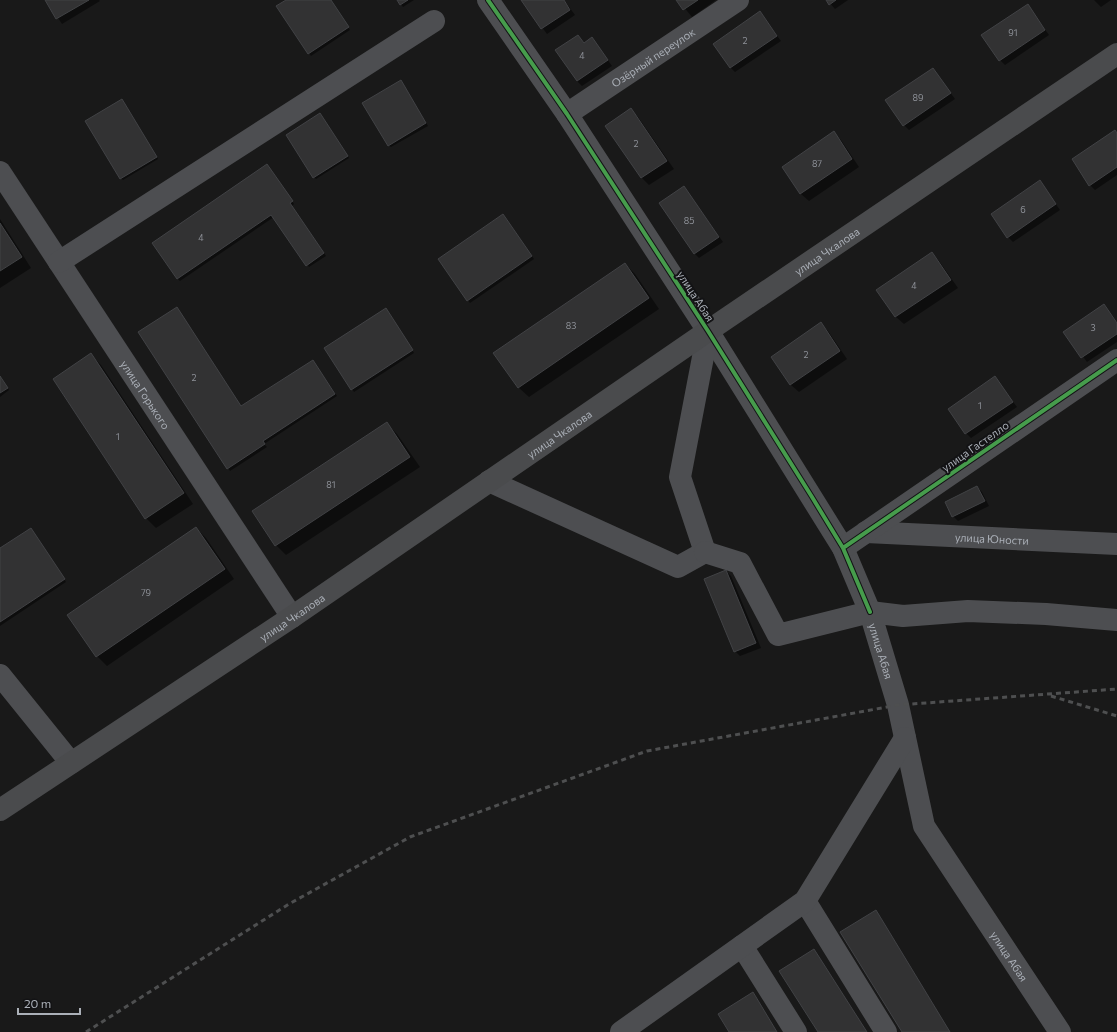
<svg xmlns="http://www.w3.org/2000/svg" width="1117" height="1032" viewBox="0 0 1117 1032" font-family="Commissioner,sans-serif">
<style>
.shadow{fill:#0007}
.building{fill:#323233;stroke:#414245}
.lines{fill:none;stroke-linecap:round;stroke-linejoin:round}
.minor{stroke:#4d4e51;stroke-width:22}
.major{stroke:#4a4b4d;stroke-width:22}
.rail{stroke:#4e4f50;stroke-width:3;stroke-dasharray:5 4;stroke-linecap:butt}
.cycleway-casing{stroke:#131315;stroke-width:6}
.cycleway{stroke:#469c4c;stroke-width:4}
.labels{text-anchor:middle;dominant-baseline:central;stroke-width:4;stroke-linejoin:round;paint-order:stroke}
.number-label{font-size:9px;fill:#8d9097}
.street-label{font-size:11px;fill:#abb0b8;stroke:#131315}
</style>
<rect width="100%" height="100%" fill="#191919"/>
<path class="shadow" d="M46 0H99L100 1 62 24Z
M287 0H330L350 30 311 56 277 7Z
M398 0H414L403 7Z
M522 0H564L575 15 547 34Z
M678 0H716L692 17Z
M827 0H848L835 9Z
M1094 0H1111L1101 7Z
M1027 5 1049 35 1005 65 1000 60Z
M760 13 781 41 735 72 730 67Z
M578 36 585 43 592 38 612 66 582 86 577 81Z
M933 69 955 99 909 130 904 125Z
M401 82 428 126 391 147 388 145Z
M122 100 158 159 123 180 121 178Z
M631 110 638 117 674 169 649 185 642 178 606 126Z
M320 114 349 158 316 179 314 177Z
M833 133 841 140 859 167 809 201 801 194 783 167Z
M1117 134V175L1095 190 1090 185Z
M269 167 294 204 292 206 326 256 309 267 274 217 180 281 177 278Z
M1040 182 1060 210 1013 242 1008 237Z
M684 187 723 242 699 258 694 253Z
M505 218 534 259 470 303 439 259Z
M0 219 31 268 0 288Z
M932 253 939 261 958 288 904 324 896 317 878 290Z
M625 264 635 274 659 309 529 397 518 387Z
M1104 305 1117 322V342L1087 362 1065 332Z
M388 311 414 353 354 392 325 348Z
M821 324 828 331 847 359 799 392 791 385 772 357Z
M140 333 241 407 313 361 337 396 264 444 267 447 230 471Z
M91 355 101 365 193 504 156 528 146 518Z
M0 376 9 390 0 397Z
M995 378 1017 407 971 438 966 433Z
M387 424 397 434 420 467 286 555 276 545Z
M977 487 982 492 989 506 958 521 953 516Z
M196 528 206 538 234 579 107 666 97 656Z
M33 531 66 582 0 626V549Z
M726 571 731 576 761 648 740 656 735 651Z"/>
<path class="building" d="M45 0H89L56 19Z
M286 0H331L349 27 308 54 276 6Z
M397 0H408L400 5Z
M521 0H564L570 10 541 29Z
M676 0H698L683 10Z
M826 0H836L829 5Z
M1028 4 1045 30 999 61 981 35Z
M760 11 777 36 730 68 713 44Z
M578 35 584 43 592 37 608 60 577 81 555 50Z
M933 68 951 93 903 126 885 100Z
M401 80 426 123 388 146 362 103Z
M122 99 157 157 120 179 85 121Z
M631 108 667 161 641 178 605 126Z
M320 113 348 156 313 178 286 135Z
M1115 130 1117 133V167L1089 186 1072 159Z
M834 131 852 159 800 194 782 167Z
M267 164 293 201 290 203 324 253 306 266 271 215 177 279 152 243Z
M1040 180 1056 204 1007 238 991 214Z
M684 186 719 237 694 254 659 203Z
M503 214 532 256 467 301 438 259Z
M0 223 22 257 0 271Z
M932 252 951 280 895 317 876 290Z
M625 263 649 298 518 388 493 353Z
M1104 304 1117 323V334L1081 358 1063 332Z
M177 307 241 406 313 360 335 394 263 441 265 444 227 469 138 332Z
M386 308 413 350 351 390 324 348Z
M821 322 840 351 790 385 771 357Z
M91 353 184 493 145 519 53 379Z
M0 376 8 388 0 393Z
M995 376 1013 402 965 434 948 409Z
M387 422 410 457 275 546 252 511Z
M977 486 985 501 952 517 945 502Z
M196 527 225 569 96 657 67 615Z
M31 528 65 579 0 622V548Z
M726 570 756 643 734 652 704 579Z
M876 910 950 1032H902L840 932Z
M814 949 867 1032H818L779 971Z
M753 992 777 1032H729L718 1014Z"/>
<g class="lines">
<g class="minor">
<path id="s1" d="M488 0 567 114 708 331 843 548 870 612 898 705 924 826 1060 1032"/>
<path id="s2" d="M567 114 738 0"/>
<path id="s3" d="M0 172 292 617"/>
<path d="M59 262 434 21"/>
<path d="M489 481 678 567 705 552 680 477 708 331"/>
<path id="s4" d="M866 532 1117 544"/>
<path d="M843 548 1117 360"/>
<path d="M705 552 740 563 778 635 870 612 903 616 968 611 1046 614 1117 620"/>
<path d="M0 675 71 763"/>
<path d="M805 901 886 1032"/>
<path d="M742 946 796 1032"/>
<path d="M621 1032 805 901 905 738"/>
</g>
<path class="major" id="s5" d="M0 810 292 617 708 331 1117 54"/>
<path class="rail" d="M1051 696 1117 716
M86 1032 289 904 410 837 647 751 898 705 1117 689"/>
<defs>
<path id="cycleway" d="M488 0 567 114 708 331 812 497 843 548 870 612
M843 548 1117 360"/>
</defs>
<use href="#cycleway" class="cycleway-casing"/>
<use href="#cycleway" class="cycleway"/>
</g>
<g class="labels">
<g class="number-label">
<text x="1013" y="32">91</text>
<text x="745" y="40">2</text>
<text x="582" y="55">4</text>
<text x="918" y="97">89</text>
<text x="636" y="143">2</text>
<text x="817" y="163">87</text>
<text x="1023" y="209">6</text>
<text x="689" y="220">85</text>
<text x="201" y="237">4</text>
<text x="914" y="285">4</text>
<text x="571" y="325">83</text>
<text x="1093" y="327">3</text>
<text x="806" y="354">2</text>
<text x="194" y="377">2</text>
<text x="980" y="405">1</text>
<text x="118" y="436">1</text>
<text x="331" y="484">81</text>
<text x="146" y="592">79</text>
</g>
<g class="street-label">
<text stroke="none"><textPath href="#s2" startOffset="103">Озёрный переулок</textPath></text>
<text stroke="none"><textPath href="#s5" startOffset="998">улица Чкалова</textPath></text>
<text transform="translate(696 296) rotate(57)">улица Абая</text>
<text stroke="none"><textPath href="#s3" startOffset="266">улица Горького</textPath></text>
<text stroke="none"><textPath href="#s5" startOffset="674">улица Чкалова</textPath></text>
<text transform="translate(975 446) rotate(-35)">улица Гастелло</text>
<text stroke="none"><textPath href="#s4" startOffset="126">улица Юности</textPath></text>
<text stroke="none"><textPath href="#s5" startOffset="350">улица Чкалова</textPath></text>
<text stroke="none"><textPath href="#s1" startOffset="763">улица Абая</textPath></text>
<text stroke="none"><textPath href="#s1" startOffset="1099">улица Абая</textPath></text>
</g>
</g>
<path d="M18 1008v6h62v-6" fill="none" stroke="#abb0b8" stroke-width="2"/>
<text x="24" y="1008" font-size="12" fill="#abb0b8" stroke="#131315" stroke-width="3" paint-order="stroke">20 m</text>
</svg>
